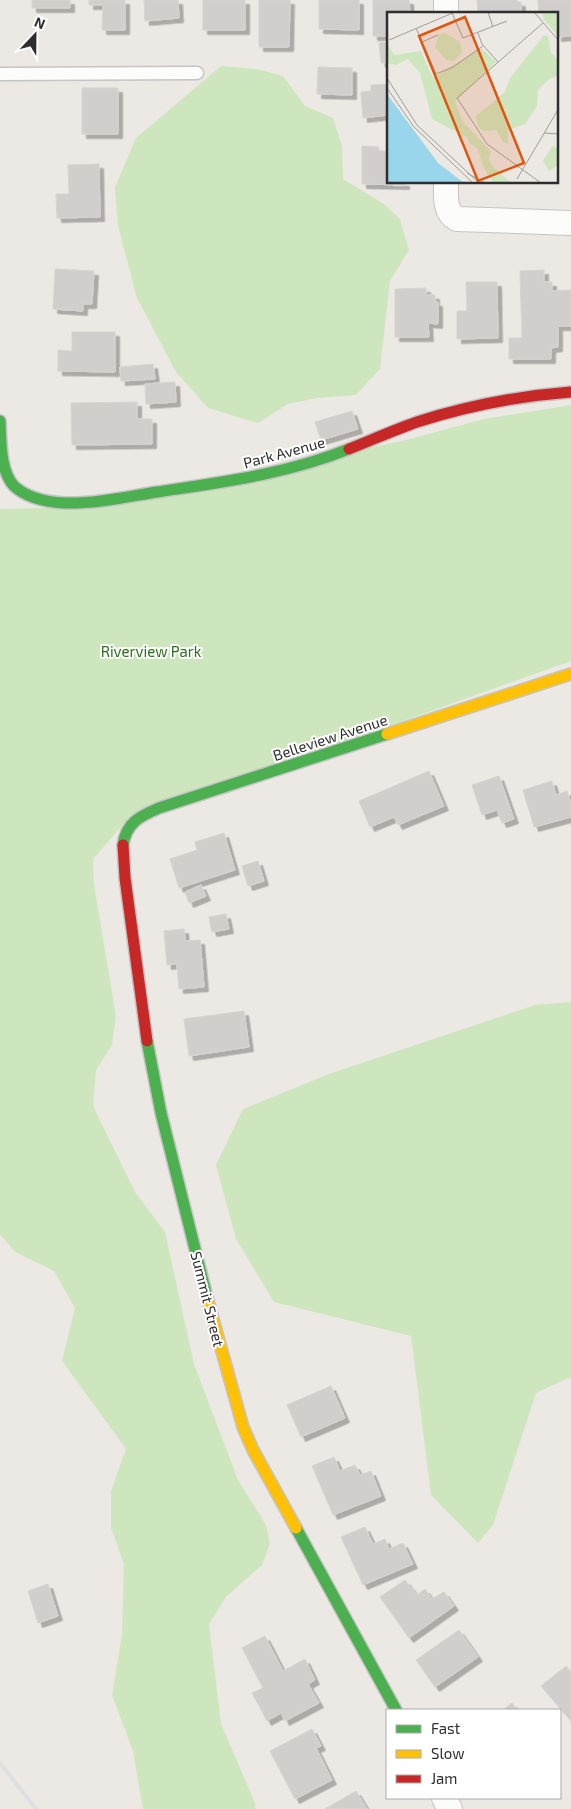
<svg xmlns="http://www.w3.org/2000/svg" width="571" height="1809" viewBox="0 0 571 1809" font-family="'Exo 2',sans-serif">
<style>
.green{fill:#cee6be}
.building{fill:#d1cecb;stroke:#d7d4d0;filter:url(#shadow)}
.lines{fill:none;stroke-linecap:round;stroke-linejoin:round}
.lane-casing{stroke:#c5c4c5;stroke-width:15}
.street-casing{stroke:#c5c4c5;stroke-width:26}
.fast-casing{stroke:#c5c4c5;stroke-width:14}
.slow-casing{stroke:#c5c4c5;stroke-width:14}
.jam-casing{stroke:#c5c4c5;stroke-width:14}
.lane{stroke:#fcfcfb;stroke-width:12}
.street{stroke:#fcfcfb;stroke-width:24}
.fast{stroke:#4caf50;stroke-width:11}
.slow{stroke:#ffc107;stroke-width:11}
.jam{stroke:#c62828;stroke-width:11}
.rail{stroke:#dfdfe1;stroke-width:4}
.labels{text-anchor:middle;dominant-baseline:central;stroke-width:4;stroke-linejoin:round;paint-order:stroke}
.street-label{font-size:15px;fill:#2e2e2e;stroke:#fff}
.park-label{font-size:15px;fill:#2c6e1b;stroke:#fff}
.inset-road{fill:none;stroke:#a09e9b;stroke-width:1}
.view{fill:#df570e;fill-opacity:0.15;stroke:#df570e;stroke-width:2.5}
.inset-edge{fill:none;stroke:#2e2e2e;stroke-width:2.5}
</style>
<defs>
<filter id="shadow"><feDropShadow dx="4.5" dy="4.5" stdDeviation="0" flood-color="#0004"/></filter>
</defs>
<rect width="100%" height="100%" fill="#ece8e4"/>
<path class="green" d="M221 66 257 69 283 76 305 106 333 118 342 146 343 179 384 204 400 219 409 250 390 281 380 369 356 395 317 398 288 404 258 423 208 408 176 372 137 298 118 226 115 187 136 138Z
M571 405V661L128 819 93 859 94 885 116 1016 112 1045 96 1070 93 1106 135 1192 165 1232 194 1364 238 1480 266 1525 270 1544 262 1565 226 1597 209 1624 221 1724 255 1803V1809H143L133 1751 112 1695 122 1635 124 1564 111 1528V1491L126 1449 62 1361 75 1308 54 1271 15 1252 0 1234V509L93 507 406 440 484 419Z
M571 1002V1379L568 1378 536 1393 493 1525 478 1543 431 1495 411 1336 274 1302 236 1239 216 1165 243 1109 329 1074 535 1005Z"/>
<path class="building" d="M32 0H70V8H32Z
M89 0H125V30H102L103 5H89Z
M144 0H178L179 18 145 21Z
M203 0H245V30H203Z
M259 0H290L289 47H259Z
M319 0H359V30L319 29Z
M373 0H409L410 14H388V36H373Z
M477 0H517V2H521V14H478Z
M538 0H571V36L557 37V14H539Z
M388 42V63H381L379 43Z
M318 67 352 68V95L317 94Z
M388 84V115L363 118 361 92 371 91V85Z
M82 88H118V134H82Z
M362 146 379 147 378 151H388V182H405V185L362 184Z
M99 164 100 217 57 218 56 194H69L68 165Z
M55 269 94 271 92 304H83V311L53 309Z
M544 270V282H552V291L571 290V326H558V347L551 348V359H509V338H522L520 271Z
M466 282H497L498 338 457 339V311H467Z
M426 288V295H435V302H438V324L428 323 429 337H395V289Z
M72 332H115V372L58 371V350L72 351Z
M153 364 155 379 121 381 120 367Z
M175 382 176 402 146 404 145 384Z
M137 402V419H152V444L72 445 71 403Z
M352 411 358 429 321 440 315 422Z
M429 771 444 806 398 825 394 817 370 827 359 801Z
M499 776 514 819 502 823 497 810 482 815 472 785Z
M552 781 556 795 567 791 571 804V817L534 827 523 790Z
M224 833 235 870 179 888 170 859 197 850 195 842Z
M258 861 264 881 248 886 242 866Z
M201 885 206 896 189 903 185 892Z
M226 914 229 929 212 932 209 917Z
M184 929 185 941 200 940 204 987 179 989 177 964 167 965 164 931Z
M244 1011 249 1047 189 1056 184 1019Z
M331 1386 345 1418 301 1437 287 1405Z
M334 1457 340 1471 355 1465 360 1475 371 1471 381 1496 333 1515 312 1466Z
M365 1527 373 1544 385 1539 389 1549 403 1543 413 1564 363 1585 341 1537Z
M405 1580 417 1595 425 1589 432 1599 444 1592 454 1606 409 1638 380 1597Z
M48 1584 58 1616 38 1623 28 1591Z
M459 1630 478 1657 435 1687 416 1660Z
M265 1636 283 1671 305 1659 315 1680 308 1684 319 1703 285 1721 281 1713 267 1721 252 1693 263 1688 242 1648Z
M566 1666 571 1672V1721L541 1686Z
M512 1703 517 1710H503Z
M312 1729 321 1746 316 1748 332 1780 295 1799 270 1751Z
M356 1791 367 1809H325Z"/>
<g class="lines">
<defs>
<path id="lane" d="M0 74 197 73"/>
<path id="street" d="M446 14V0
M446 182C446 196 444 213 457 219L571 223
M444 1798 450 1809"/>
<path id="fast" d="M0 421C1 441 0 471 14 486 27 498 47 502 64 503 95 504 126 497 157 492 223 482 287 474 349 449
M123 845C126 823 140 816 159 808L387 734
M147 1041 161 1113 208 1301
M296 1528 396 1710"/>
<path id="slow" d="M387 734 571 674
M208 1301 243 1427 253 1450 296 1528"/>
<path id="jam" d="M349 449C372 440 394 430 417 422 467 406 519 396 571 392
M123 845 125 878 147 1041"/>
</defs>
<use href="#lane" class="lane-casing"/>
<use href="#street" class="street-casing"/>
<use href="#fast" class="fast-casing"/>
<use href="#slow" class="slow-casing"/>
<use href="#jam" class="jam-casing"/>
<use href="#lane" class="lane"/>
<use href="#street" class="street"/>
<use href="#fast" class="fast"/>
<use href="#slow" class="slow"/>
<use href="#jam" class="jam"/>
<path class="rail" d="M0 1763 36 1809"/>
</g>
<g class="labels">
<g class="street-label">
<text transform="translate(284 452) rotate(-15)">Park Avenue</text>
<text transform="translate(330 737) rotate(-18)">Belleview Avenue</text>
<text transform="translate(208 1299) rotate(76)">Summit Street</text>
</g>
<g class="park-label">
<text x="151" y="651">Riverview Park</text>
</g>
</g>
<g transform="translate(387 12)">
<rect width="171" height="171" fill="#ece8e4"/>
<path d="M155 0H171V24L157 8ZM58 21 73 30 75 41 67 49 59 48 48 35 52 22ZM157 23 161 24 164 41 171 48V64L162 67 151 78 150 94 138 112 121 118V132L116 130 109 118 97 119 92 116 88 105 118 80 123 66ZM0 30 7 43 34 39 46 66 94 36 109 50 68 90 76 110 104 139 102 147 106 155 124 171H106L97 156 90 136 82 131 81 126 45 107 33 61 21 47 9 53 0 51ZM165 134 171 136V153L162 159 156 149Z" fill="#cee6be"/>
<path d="M0 82 51 151 77 171H0Z" fill="#99d6ec"/>
<path class="inset-road" d="M101 0 106 15M147 0 172 29M65 1 76 26 120 9M29 16 49 62 66 55 96 34M91 21 95 32 111 50M2 28 68 0M35 30 51 23M0 66 30 113 92 171M0 76 27 115 86 171M157 121 172 122M80 161 98 171M130 167 172 96M154 171 100 132 70 86 156 11"/>
<path class="view" d="M78 5 137 151 91 169 32 24Z"/>
<rect width="171" height="171" class="inset-edge"/>
</g>
<rect x="386" y="1709" width="175" height="90" fill="#ffffff" stroke="#ababab"/>
<rect x="396" y="1725" width="25" height="8" fill="#4caf50" stroke="#ababab"/>
<text x="431" y="1734" font-size="15" fill="#2e2e2e">Fast</text>
<rect x="396" y="1750" width="25" height="8" fill="#ffc107" stroke="#ababab"/>
<text x="431" y="1759" font-size="15" fill="#2e2e2e">Slow</text>
<rect x="396" y="1775" width="25" height="8" fill="#c62828" stroke="#ababab"/>
<text x="431" y="1784" font-size="15" fill="#2e2e2e">Jam</text>
<g transform="translate(35 35) rotate(22)" stroke="#ffffff" stroke-width="4" paint-order="stroke">
<path d="M0-4L9 19L0 12L-9 19Z" fill="#2e2e2e"/>
<text y="-8" font-size="14" font-weight="bold" text-anchor="middle" fill="#2e2e2e">N</text>
</g>
</svg>
